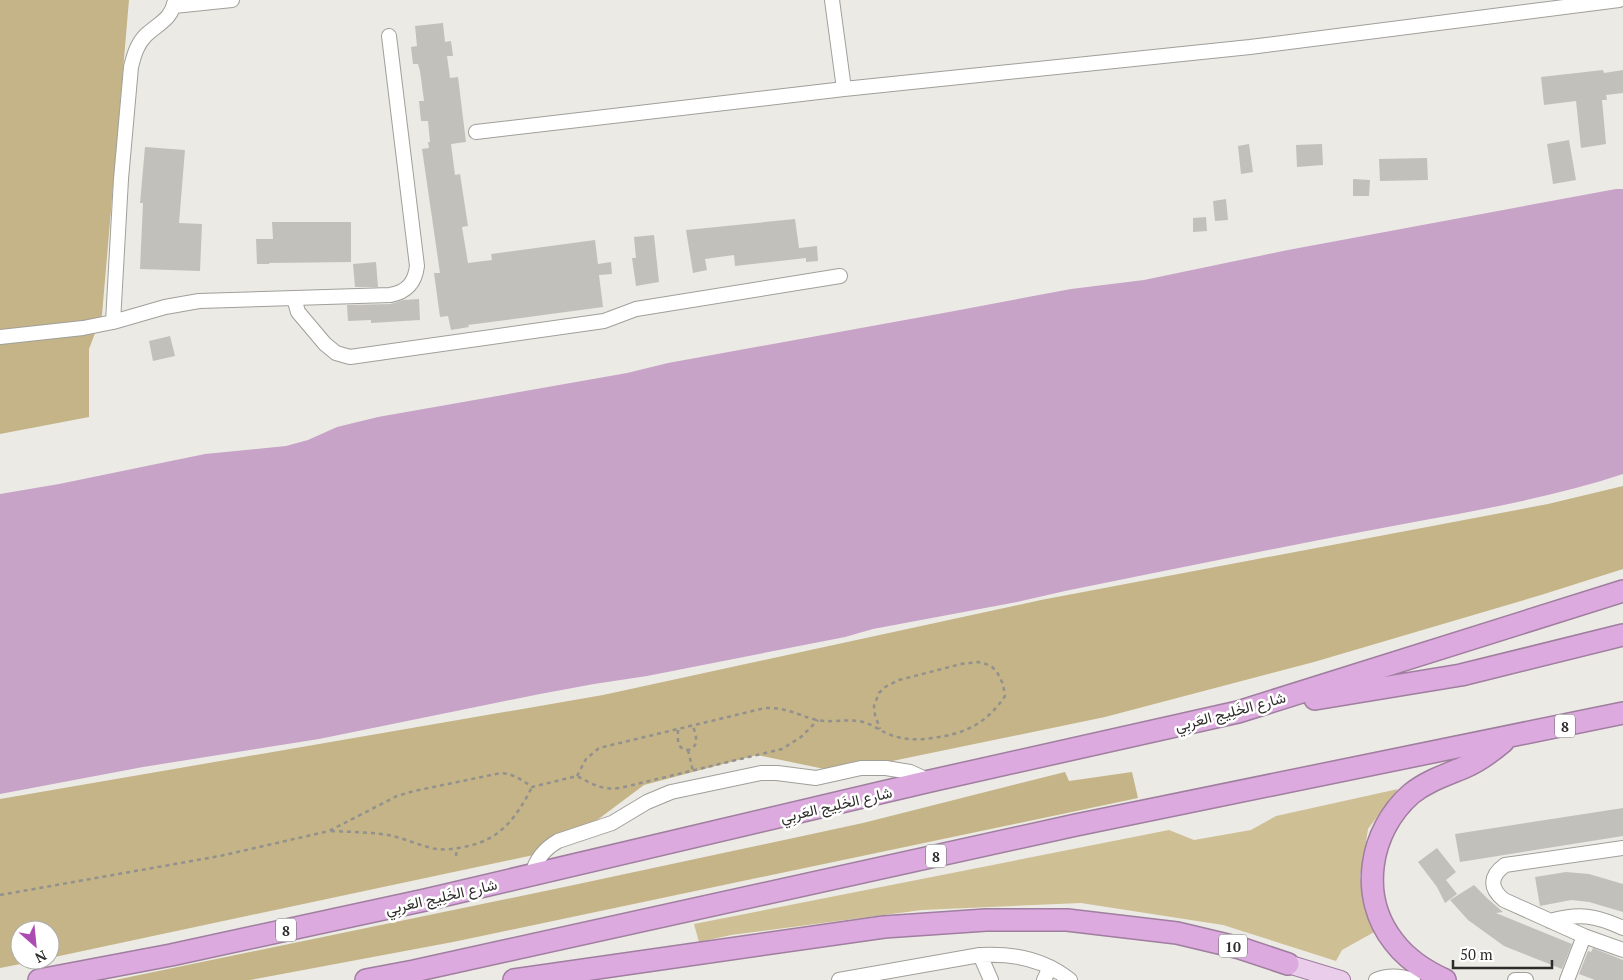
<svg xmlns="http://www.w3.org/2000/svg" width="1623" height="980" viewBox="0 0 1623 980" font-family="'PT Serif',Vazirmatn,serif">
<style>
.green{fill:#cebf94}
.forest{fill:#c4b487}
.water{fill:#c6a3c7}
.building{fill:#c2c0bb}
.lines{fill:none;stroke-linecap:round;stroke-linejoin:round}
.minor-casing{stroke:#a09f9a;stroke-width:16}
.major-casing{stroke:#9f7e9f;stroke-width:20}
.highway-casing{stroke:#9f7e9f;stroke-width:24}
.path{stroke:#92918d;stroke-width:2.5;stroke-dasharray:4 4;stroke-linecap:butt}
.minor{stroke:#fff;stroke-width:14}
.major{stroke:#eacceb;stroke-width:18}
.highway{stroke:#dcaade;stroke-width:21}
.labels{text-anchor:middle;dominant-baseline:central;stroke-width:5;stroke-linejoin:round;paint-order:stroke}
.shield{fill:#fff;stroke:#6c6b6a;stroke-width:1}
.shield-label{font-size:14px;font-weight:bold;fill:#2d2c2a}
.street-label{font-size:15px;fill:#2d2c2a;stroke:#fff}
</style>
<rect width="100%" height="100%" fill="#eceae5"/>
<path class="green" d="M1398 789 1368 829 1360 877 1376 931 1342 950 1336 961 1223 925 1081 903 922 910 731 935 699 942 694 924 1169 830 1194 840 1251 830 1276 816Z"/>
<path class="forest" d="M0 0H129L102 315 89 349V417L0 434Z
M1623 486V569L1541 595 1314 662 1105 717 839 772 757 755 644 785 557 850 50 958V930H20V960H41L0 968V799L603 695 1041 600 1548 504Z
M1065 772 1069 781 1132 772 1138 798 453 942 250 980H115L569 886 863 823Z"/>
<path class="water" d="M1616 189H1623V474C1538 502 1449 515 1361 532 1262 551 1164 571 1065 591L1017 602 873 629 845 637 647 676 594 684 540 694 319 739 143 767 0 794V494L59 484 205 454 286 446 308 440 337 427 378 417 627 373 668 363 949 312 1071 289 1144 280 1288 250Z"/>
<path class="building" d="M443 23 445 42 451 41 453 56H447L450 78 458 77 466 142 451 144 455 175 460 174 468 226 462 227 468 263 492 260 491 254 595 240 598 264 611 262 612 274 599 275 603 307 468 325 469 327 451 330 448 316 440 317 434 273H440L422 149 429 148 428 142H430L428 121H421L419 101H424L420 71 418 64H413L411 47 417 46 415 26Z
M1603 70 1604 73 1623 70V93L1606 95 1607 100H1602L1606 144 1581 148 1576 101 1544 105 1541 77Z
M1569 140 1576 180 1553 184 1547 144Z
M1249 144 1253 172 1241 174 1238 146Z
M1322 144 1323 165 1297 167 1296 145Z
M145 147 185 150 179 223 202 224 200 271 140 269 143 203H140Z
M1427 158 1428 180 1380 181 1379 159Z
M1353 179 1370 180 1369 196H1353Z
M1226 199 1228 220 1215 221 1213 201Z
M1206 217 1207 231 1193 232V218Z
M795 219 799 248 817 246 818 261 806 262V258L735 266 734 255 705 259 707 270 693 273 686 230Z
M272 222H351V262L269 263V264H257L256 239H273Z
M654 235 659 282 636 286 632 258H636L634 237Z
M376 262 378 287H355L353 264Z
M419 299 420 320 371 323V320L348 321 347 305 390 304 403 300Z
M170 336 175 356 153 361 149 341Z
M1623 808V836L1460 862 1455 834Z
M1437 848 1456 872 1446 880 1457 894 1445 903 1437 887 1418 862Z
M1566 872 1589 874 1623 884V912L1589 902 1571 900 1540 906 1535 877Z
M1474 885 1488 899 1503 912 1496 913 1572 944 1562 969 1504 946 1468 920 1450 900Z
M1593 948 1623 960V980H1595L1579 974 1588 951 1591 952Z"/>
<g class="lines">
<defs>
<path id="minor" d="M832 0 844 89
M174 6 232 0
M476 132 844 89 1250 47 1619 0
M294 298 298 312 325 344 336 353 350 357 604 321 636 309 840 276
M113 322 121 179 131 67C134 55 137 44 146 35 159 23 172 19 175 0
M0 337 83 328 113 322 165 307 199 301 390 295C407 292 415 283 417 266L389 36
M1623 848 1505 865C1490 876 1489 888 1504 900L1584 936 1623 950
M532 874C536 859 544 849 558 841L612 823 647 802 671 792 761 773H777L816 778 861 768H886L910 772 930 781
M1550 921C1579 913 1595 915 1623 928
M980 955 991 980
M839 980 980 955C1013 953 1044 959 1070 980
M1044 980 1050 967
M1376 980C1388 975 1401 976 1413 980
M1515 980H1526
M1567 980 1584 936"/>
<path id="major" d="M1288 964 1341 980"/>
<path id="highway" d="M1315 699 1461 675 1623 635
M39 980 171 955 425 900 930 781 1238 712 1623 591
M366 980 414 971 1076 825 1623 713
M514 980 884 927 986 920H1067L1177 933 1240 948 1288 964
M1445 980C1425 971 1407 959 1394 942 1358 897 1369 831 1411 794 1427 781 1446 775 1465 767 1479 761 1491 752 1503 742"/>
</defs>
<use href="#minor" class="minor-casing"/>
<use href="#major" class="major-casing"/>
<use href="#highway" class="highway-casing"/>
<path class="path" d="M678 730C678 739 676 749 688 750 700 746 696 736 693 726
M688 750 693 771
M577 776 586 759 599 748 765 708C786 707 797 715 817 720 830 723 845 719 859 721 872 723 882 733 894 736 906 740 919 740 932 738 965 734 986 724 1005 696L1003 684 997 672 992 667 986 664 978 662 961 664 899 680 885 687 879 693 874 706 875 715 880 729
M331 831C350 832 369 832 388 835 404 838 420 846 436 849 445 850 454 849 463 847 500 841 516 818 532 787
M456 856 457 848
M0 895 220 856 329 831 397 796 414 791 501 773C514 774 522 780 532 787L577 776C594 785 601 790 620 788L782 749 801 737 818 720"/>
<use href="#minor" class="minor"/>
<use href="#major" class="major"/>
<use href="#highway" class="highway"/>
</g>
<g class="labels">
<g class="shield">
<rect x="1555" y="714.5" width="20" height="23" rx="4"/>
<rect x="926" y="844.5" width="20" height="23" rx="4"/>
<rect x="276" y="918.5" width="20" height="23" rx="4"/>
<rect x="1219" y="934.5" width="28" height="23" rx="4"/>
</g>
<g class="shield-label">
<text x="1565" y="726">8</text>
<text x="936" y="856">8</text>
<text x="286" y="930">8</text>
<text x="1233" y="946">10</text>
</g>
<g class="street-label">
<text transform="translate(1230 711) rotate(-15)">شارع الخَلِيج العَربِي</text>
<text transform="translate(836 804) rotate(-13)">شارع الخَلِيج العَربِي</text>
<text transform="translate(441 896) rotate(-13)">شارع الخَلِيج العَربِي</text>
</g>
</g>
<g transform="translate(35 945) rotate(153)"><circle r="24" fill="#ffffff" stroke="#ababaa"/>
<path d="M0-4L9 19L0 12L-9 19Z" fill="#ac4bb2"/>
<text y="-8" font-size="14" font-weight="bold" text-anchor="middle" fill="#2d2c2a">N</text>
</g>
<path d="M1453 960v8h99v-8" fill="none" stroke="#2d2c2a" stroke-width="2.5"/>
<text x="1460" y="960" font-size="15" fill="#2d2c2a" stroke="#ffffff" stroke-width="4" paint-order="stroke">50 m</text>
</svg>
